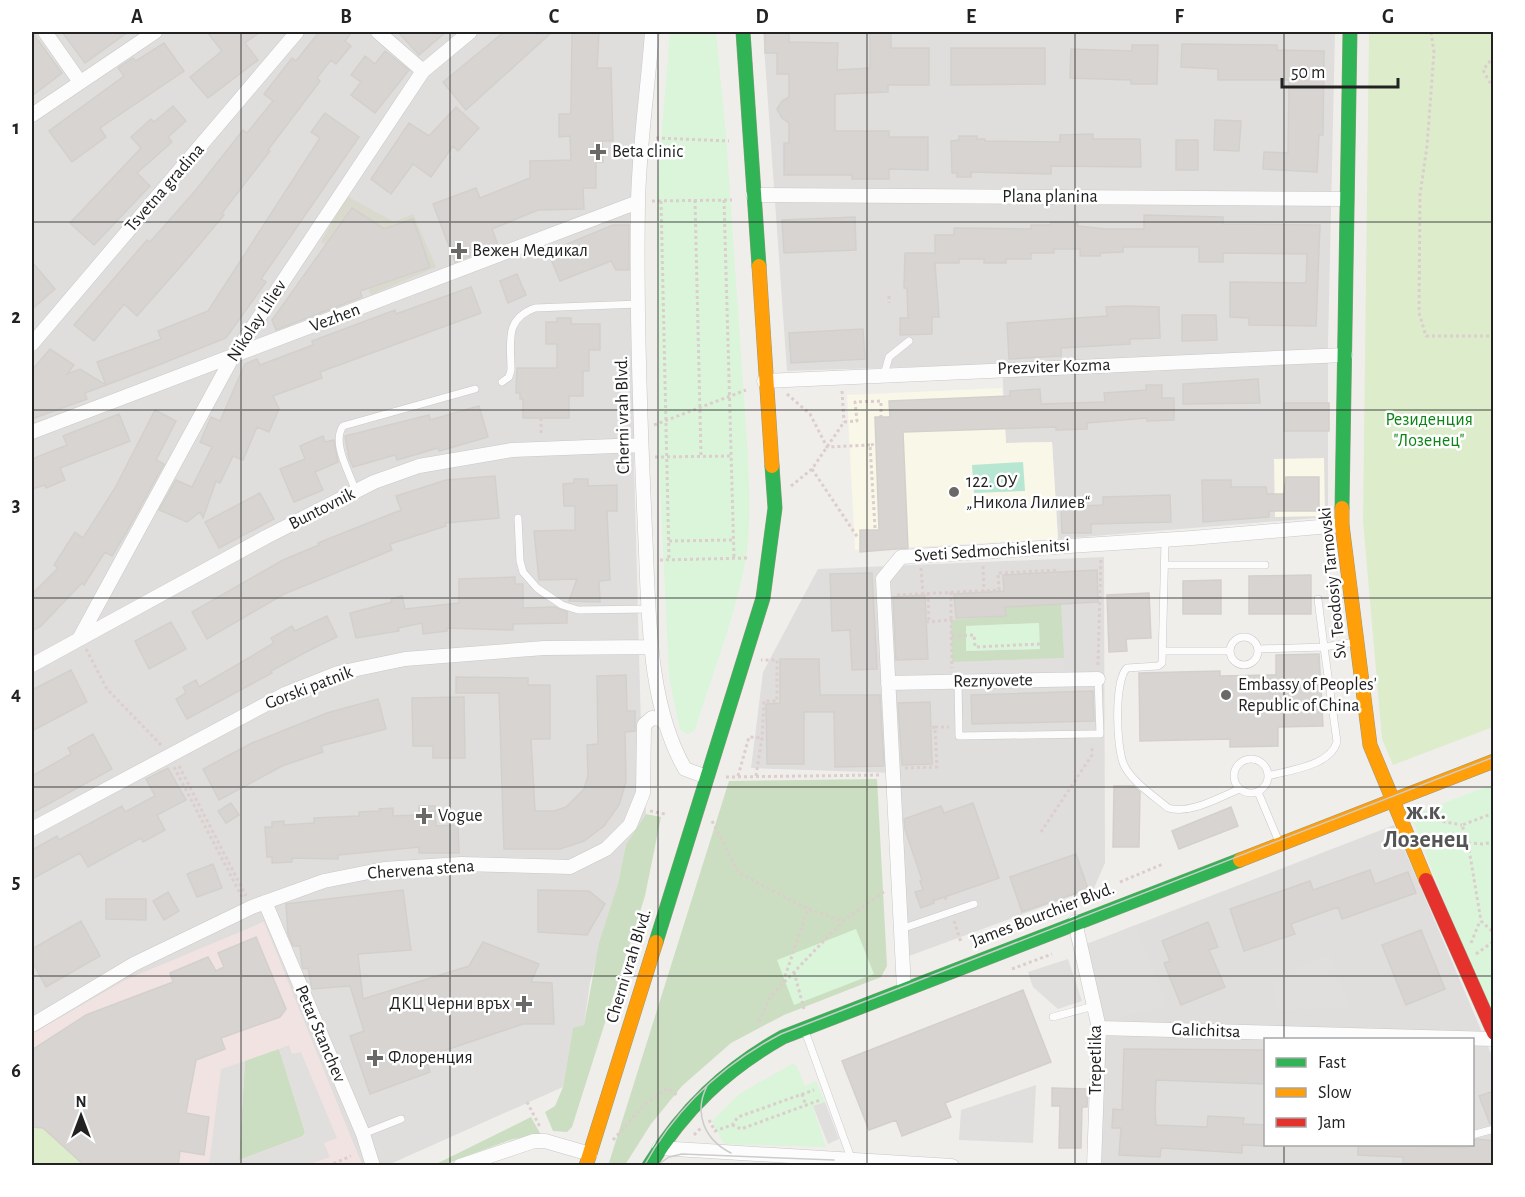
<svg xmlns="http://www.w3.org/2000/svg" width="1525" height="1197" viewBox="0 0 1525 1197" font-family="'Alegreya Sans',sans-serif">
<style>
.residential{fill:#dfdedc;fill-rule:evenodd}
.commercial{fill:#f1e3e1}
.education{fill:#f8f7e8}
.construction{fill:#d9d9cd}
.grass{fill:#ddeccb}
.forest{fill:#cbdec1;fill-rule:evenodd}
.park{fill:#daf5da}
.pitch{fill:#b7e6d2}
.parking{fill:#e0dfde}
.building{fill:#d7d4d2;stroke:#d3d0cc;stroke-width:1.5}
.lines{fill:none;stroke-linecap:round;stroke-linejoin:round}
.lane-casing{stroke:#c9c8c7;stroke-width:8}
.street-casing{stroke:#c9c8c7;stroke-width:15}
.fast-casing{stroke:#999a82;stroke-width:15}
.slow-casing{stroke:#999a82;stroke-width:15}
.jam-casing{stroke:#999a82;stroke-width:15}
.path{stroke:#dccecd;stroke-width:3;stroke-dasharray:3 3;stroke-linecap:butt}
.lane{stroke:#fdfcfc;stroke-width:7}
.street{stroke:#fdfcfc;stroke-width:14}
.fast{stroke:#30b455;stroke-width:14}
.slow{stroke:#ff9f0a;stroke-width:14}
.jam{stroke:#e5322d;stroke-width:14}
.tram{stroke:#ccc;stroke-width:1.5}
.grid{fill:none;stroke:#222;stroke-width:1.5;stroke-opacity:0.55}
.poi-dot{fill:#6a6968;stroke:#fff;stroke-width:2}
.labels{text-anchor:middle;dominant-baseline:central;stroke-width:5;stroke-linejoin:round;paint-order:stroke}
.poi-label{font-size:18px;fill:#222;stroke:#fff;text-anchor:start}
.street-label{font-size:18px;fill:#222;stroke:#fff}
.park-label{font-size:18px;fill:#0c8416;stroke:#fff}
.district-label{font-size:24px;font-weight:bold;fill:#555;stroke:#fff}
.neatline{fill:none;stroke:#222;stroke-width:2}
.grid-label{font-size:20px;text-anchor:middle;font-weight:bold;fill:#222}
</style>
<rect width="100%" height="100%" fill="#f0eeeb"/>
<path class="residential" d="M32 32H650L633 227 634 465 641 726 646 814 626 844 618 884 590 982 584 1025 573 1029 563 1087 388 1165H362L263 922 32 1034Z
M763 32H1335L1328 344V517L1058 539 1052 442 1006 443 1002 364 787 371Z
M1104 557 1105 863 1094 888 909 956 896 773 751 768 763 672 818 569Z
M1394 825 1493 1058V1165H1101L1104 1034 1084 945ZM1266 1040H1472V1144H1266Z"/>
<path class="commercial" d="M264 922 362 1165H32V1034L125 980Z"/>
<path class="education" d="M1002 388 1006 443 1052 442 1058 539 855 550 847 395Z
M1324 458 1325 516 1275 517 1274 459Z"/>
<path class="construction" d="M347 196 394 222 413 214 436 267 371 295 356 261 321 242Z"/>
<path class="grass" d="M1369 32H1494L1493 727 1393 765 1382 739 1363 521Z
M32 1127 43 1128 85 1165 32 1166Z"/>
<path class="forest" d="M1061 604 1064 658 952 662 951 620 1005 616V607ZM1039 623V649L966 651V626Z
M877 779 887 966 881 977 784 1015 731 1043 682 1086 651 1124 625 1165 608 1166 729 781Z
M646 814 661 817 645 896 572 1127 567 1132 553 1131 545 1112 555 1106 563 1087 573 1028 584 1025 599 943 618 884 626 844Z
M279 1049 305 1132 303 1136 239 1160 245 1061Z
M531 1117 541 1135 513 1139 443 1165 432 1166Z"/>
<path class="park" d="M670 32H716L726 135 748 456C749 489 751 524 746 557 736 616 712 674 695 730L688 734 680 730 669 677 659 462 657 190Z
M1039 623 1040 649 966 651V626Z
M1493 784V1014L1472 972 1411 816Z
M856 929 874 974 794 1005 777 960Z
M792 1064 796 1065 805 1086 816 1081 825 1102 813 1107 826 1147 724 1144 712 1121 739 1094Z"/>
<path class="pitch" d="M1023 462 1025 491 974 493 972 465Z"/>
<path class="parking" d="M1064 658 1065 680 952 682V662Z
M1135 925 1168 1006 1104 1021 1087 945Z
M1330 955 1350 1008 1278 1010 1271 978Z
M1068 959 1082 1001 1058 1009 1033 987 1028 972Z
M289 1045 292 1054 301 1052 337 1138 324 1143 330 1157 307 1165H209L221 1069 245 1061 239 1160 304 1136 305 1131 279 1049Z
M1036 1085 1033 1143 959 1140 961 1110Z
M825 1102 839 1139 828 1144 813 1106Z"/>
<path class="building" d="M32 32 62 73 32 96Z
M62 32H128L85 63Z
M207 32H260L245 43 258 60 208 98 190 77 222 51Z
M319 32H352L345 41 351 46 336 64 331 60 317 78 320 81 268 150 270 151 222 213 224 215 188 258 137 316 124 304 94 341 74 325 147 240 150 242 195 191 243 130 247 133 273 101 264 94 292 58 296 61Z
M398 32H446L419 55Z
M504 32H552L466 110 443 82Z
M572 32H599L597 68H611L613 141H602L603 162H596V188H583L584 209 538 210 492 229 498 245 455 262 433 204 476 188 480 198 530 178V161L571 160 570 136 559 137V114H570L571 110Z
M765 32H789V42L838 43 837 70 870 68V33H891V48H929V85H888V92L835 94V131H889V137H928V170L889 169V179H852V175H784V143H789V123L782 118 777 109 782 101 789 97V74H777V53H765Z
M164 43 184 71 100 128 106 137 72 162 49 131 124 76 118 68 133 58 136 61Z
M1182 44 1277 45V50L1324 51 1323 135H1319L1317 172 1263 169 1264 152 1288 153 1289 80H1218V69L1181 67Z
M1132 45H1158L1157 84H1131V80L1070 78 1071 49 1132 51Z
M951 48H1045V84L951 85Z
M385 51 409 70 375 113 351 95 361 82 351 75 365 56 375 64Z
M173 106 186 121 168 137 172 142 137 173 150 186 94 245 70 223 141 148 131 137 151 119 154 122Z
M456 107 479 128 458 151 453 146 431 177 413 164 391 194 371 179 409 123 429 136Z
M325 113 359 137 261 279 266 282 226 338 151 368 85 393 87 399 32 419V370L50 349 74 365 67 374 80 369 106 385 97 362 161 339 158 331 208 311 320 138 311 132Z
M1215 120 1241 121 1239 151 1214 150Z
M1093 134V139H1140L1141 167 1051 166V174L971 172V177H957V173H952L951 141 959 140V136H977V139H985V141L1060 142V135Z
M1176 140H1198V170H1176Z
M352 208 384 229 413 219 430 267 360 291 362 297 276 330 272 320Z
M1144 215 1223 217V224L1320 225 1316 326 1249 325V318L1230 317V282L1306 283 1307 254 1223 253V262H1199V247H1123V252L1100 253V256H1080V249H1054V253H1031V259H1006V263H984V259H959V263H935L939 317H932V334L900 335V318H908L907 288H904L905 253H935V235H954V228L1031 229V225H1051V222H1071L1078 223V226L1105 229H1144Z
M855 217 856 250 784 253 782 220Z
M613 225H629V270H616L611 261 560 281 548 252Z
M32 262 55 289 32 309Z
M517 274 526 295 508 303 500 281Z
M471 287 481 313 320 372 322 378 273 396 279 409 269 432 257 427 243 460 233 456 220 483 216 481 203 518 200 512 187 522 159 510 176 480 192 487 212 447 200 442 211 417 220 421 245 364 257 359 260 365 313 345 312 341 395 310 396 314Z
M1128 306 1159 307 1160 338 1130 339V344L1061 348V356L1009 359 1007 323 1107 316 1106 307Z
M1182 315H1216L1217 340 1182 341Z
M557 318H571V324H600V350H589V371H583V396H569V418H523V399H520V393H516L517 368H557V344H546V322H557Z
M863 329 865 359 791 363 789 333Z
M1258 379 1260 403 1183 404V384Z
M1146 385H1162V398H1174V420L1147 421V418L1087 423V429L1056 430V427L903 432 908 548 860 552V530H879L875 417H890L889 401 1010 396V391L1040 389 1041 404 1105 402 1104 393 1146 390Z
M1284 403H1329V431H1284Z
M479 406 488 437 439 451 438 448 397 460 395 455 353 467 349 458 345 436 429 415 430 420Z
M155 410 176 421 156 460 164 464 126 533 112 556 105 552 84 585 82 583 41 626 32 631V594L58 568 54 565 75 532 83 538 115 488Z
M119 414 130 441 60 468 65 480 46 488 45 485 32 489V459L67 445 63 436Z
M323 436 325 442 334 440 338 462 315 472 323 490 294 502 280 469 305 459 300 446Z
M495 476 499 518 445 523 446 526 390 544 392 550 284 594 207 639 192 612 283 560 319 545 318 543 401 510 396 496 446 480Z
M1286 477H1319V511H1269V517L1203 522 1202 480H1231V487H1266L1267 494H1284Z
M574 479H588V486L617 485V511H607L610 580 599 581 600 602 569 601 577 579 539 580 534 531 575 530V506H564L563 484 574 483Z
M260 493 274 519 219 548 205 522Z
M1170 495 1171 522 1091 524V533H1062L1061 507 1103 505V497Z
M1097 570 1098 602 1005 607 1006 616 956 618 954 594 1004 591 1003 575Z
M872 573 877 669 852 670 850 630 832 631 830 574Z
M1311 575V614H1249V576Z
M515 577V584H523V608L555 607 567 612V623L513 624V630L447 628V631L423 634 422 623 398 628 399 631 356 638 350 613 392 602 391 599 402 596 405 609 459 603V579Z
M1221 580V614H1183V581Z
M1149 593 1151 638 1126 639 1127 651 1109 652 1107 595Z
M925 595 928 659 896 660 893 597Z
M327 616 337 637 306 652 271 671 272 673 187 719 176 699 186 693 183 687 196 680 199 687 274 643 271 638 292 626 295 631Z
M171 622 186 649 149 669 135 641Z
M1319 654 1323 726 1278 727V746L1230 747V739L1140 741 1139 673 1220 671V676L1276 675V655Z
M780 659H819L820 695H880L884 766 835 767 834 712H804V764H767L766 704 780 703Z
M71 670 87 702 32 731V690Z
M626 675 627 711H635V731L625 732 626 782 619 805 604 826 584 841 560 849H504L499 693H456V677L528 678V685H550V739H531L535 811H554L566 807 584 789 588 776 587 745 598 744 597 676Z
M1093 691 1094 721 972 724 971 695Z
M464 697 465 758H433V746H413L412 698Z
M378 699 386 729 321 746 323 752 282 766 219 800 203 769 252 743 327 713Z
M930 702 932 764 902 765 898 703Z
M93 734 112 769 32 813V776L71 754 68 748Z
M168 768 186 800 157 815 165 830 143 842 141 838 88 867 80 853 32 879V850L57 836 59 840 122 806 125 812 155 796 146 779Z
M1114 786H1133L1140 792 1139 847H1113Z
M231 803 239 815 226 823 218 811Z
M973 803 999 878 933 901 934 903 921 908 915 892 923 890 920 881 922 880 905 829 904 819 941 806 944 813Z
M419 806H435L436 826 458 825 459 853H419V847L338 855V859L292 858V862L272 863V857H267L265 827H272V822L284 821V825L314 823V818L359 816V812L380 811 379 809 393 808V816L419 815Z
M1231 807 1238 826 1179 849 1172 831Z
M1076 854 1088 889 1022 912 1010 877Z
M213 864 222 888 197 897 187 874Z
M1370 870 1375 884 1408 872 1416 893 1342 919 1338 907 1291 924 1295 934 1244 951 1230 909 1310 881 1313 890Z
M403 890 411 950 358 954 363 999 469 966 483 942 539 964 531 982 552 983 554 1024H523L425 1057 430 1072 370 1094 350 1036 364 1031 350 986 312 989 308 968 303 969 302 966 300 946H293L288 934 286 904Z
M538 890 589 891 605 904 587 935 538 932Z
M168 892 179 911 164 920 153 901Z
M106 899H146V920L106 919Z
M81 921 100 956 46 987 32 961V949Z
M1208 922 1218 947 1209 950 1225 987 1181 1005 1164 963 1170 961 1162 941Z
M1421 930 1445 989 1406 1005 1382 945Z
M256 937 286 1009 280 1017 221 1038 225 1049 196 1060 186 1113 209 1117 204 1155 180 1151 178 1166H85L43 1128 32 1127V1050L86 1015 173 982 170 973 208 957 216 971 224 967 218 953Z
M1023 990 1051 1062 945 1103 951 1117 902 1136 896 1120 869 1130 842 1061Z
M1124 1049 1266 1050V1084L1156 1080 1155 1111 1156 1125 1207 1127 1208 1116 1244 1118 1243 1124 1266 1125V1146L1242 1145V1153L1161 1148 1160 1157 1119 1155 1121 1128H1112L1113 1109 1122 1110Z
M1052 1088 1088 1089 1087 1107H1082L1081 1148H1059L1060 1106H1052Z
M1494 1091V1123L1490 1124 1479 1096Z
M1477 1139 1494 1141V1166H1403V1157L1358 1155V1144L1469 1148 1473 1141Z"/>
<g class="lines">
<defs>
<path id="lane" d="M884 375 889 357 909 341
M502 382 509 377 511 370C511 342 504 319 535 308L639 304
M356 492C350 473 331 443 343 426L475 389
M518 518 520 561 523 572 537 588 562 605 578 610 649 609
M1165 540 1162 663 1158 666 1127 668C1114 680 1116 748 1124 765 1132 782 1154 796 1168 808 1190 815 1219 797 1240 789
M1165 565H1265
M1318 599 1324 647 1356 642
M1230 651a14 14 0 1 1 28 0a14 14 0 1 1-28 0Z
M1258 649 1324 647 1337 742C1330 766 1290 770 1268 776
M1163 651H1229
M958 682 959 736 1092 734H1100L1098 679
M1234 776a17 17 0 1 1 34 0a17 17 0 1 1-34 0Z
M1258 792 1279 842
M901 929 974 904
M1053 1017 1094 1006
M805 1031 851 1158
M363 1134 401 1119
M1472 1135 1494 1129"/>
<path id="street" d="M45 32 80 82
M378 32 423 71
M652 32C648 88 639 146 638 203 636 312 640 421 645 530 649 606 646 701 685 769L707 777
M32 115 155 32
M753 195 1347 199
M32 344 297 32
M764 381 1345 355
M32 432 638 202
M80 637 232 358 423 71 470 32
M32 665 266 537 374 482 419 466 512 450 641 445
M888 683 1098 679
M32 829 285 694 338 673 405 659 544 648 651 647
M265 902 363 1134 373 1166
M1075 922 1099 1028 1094 1166
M904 989 883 579 901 557 1192 538 1342 525
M32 1025 134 964 252 907 324 881 384 869 461 864 570 867 606 849 630 825 643 793 644 725 652 718 660 719 665 723
M1099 1028 1494 1039
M659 1148 952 1166
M460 1166 534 1141H545L590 1154"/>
<path id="fast" d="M743 32 759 266
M1342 508 1350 32
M656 942 763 598 775 508 772 466
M649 1166C683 1110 726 1069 783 1037L1240 860"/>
<path id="slow" d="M759 266 772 466
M1342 508V525L1370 745 1426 880
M1240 860 1494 761
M586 1166 656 942"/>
<path id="jam" d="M1426 880 1494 1033"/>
</defs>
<use href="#lane" class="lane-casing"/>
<use href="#street" class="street-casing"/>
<use href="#fast" class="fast-casing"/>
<use href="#slow" class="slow-casing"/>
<use href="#jam" class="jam-casing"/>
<path class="path" d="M1431 32 1434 52 1427 146 1420 195 1419 313 1426 336H1494
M1494 56 1483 70 1494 90
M656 138 729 141
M695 200 701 456
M724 200 734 558
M652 201 732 200
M661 201 669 559
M889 296V303
M842 391 844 422
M787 394 810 414 827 447 870 445
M541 418V435
M654 425 746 390
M655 457 732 456
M812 469 858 538
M791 486 812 469 844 422 857 421 855 402 881 401V417
M1494 506V510
M875 528 870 445 876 444
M669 541 733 540
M660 560 748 558
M983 566 984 591
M921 568 923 594
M951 592V620
M928 593 929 621
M897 595 999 590 998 573 1059 570
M926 622 951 620 952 668
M952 636 974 635 975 647 1040 644
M86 649 107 689 161 745
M1098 665 1101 557
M935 727H949
M179 766 246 896
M174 767 242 897
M905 768 937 767 935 727 931 728
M738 776 749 737 762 738
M756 776 762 738 764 701H777V660H761
M726 777 881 775
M650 811 665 814
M1494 813 1462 825 1468 843 1481 921 1494 933
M1419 817 1462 825
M712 821 739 873 808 909
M1041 832 1092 755V745
M1468 843 1485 844 1494 841
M1120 882 1163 864
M945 897 947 903
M954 921 961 942
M1471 943 1480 921
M1476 954 1494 941
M1012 969 1052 954
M794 972 804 1009
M783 982 808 909 843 921
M759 1022 770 997 843 921 885 891
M802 1094 806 1106
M527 1102 540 1127
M709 1120 715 1131 732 1125 738 1117 814 1090
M732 1125 741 1129 820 1100
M694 1135 701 1128
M613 1140 646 1103 668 1088 678 1096
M328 1166 351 1156"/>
<use href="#lane" class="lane"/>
<use href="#street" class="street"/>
<use href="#fast" class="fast"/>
<use href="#slow" class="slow"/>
<use href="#jam" class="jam"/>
<path class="tram" d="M707 1086C693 1114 705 1140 731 1153
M644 1166C676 1108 722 1065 781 1034L1494 757
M656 1166 669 1157 682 1154 834 1160"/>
</g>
<path class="grid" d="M241 32V1166M450 32V1166M658 32V1166M867 32V1166M1075 32V1166M1284 32V1040M32 222H1494M32 410H1494M32 598H1494M32 787H1494M32 976H1494M1284 1144V1166"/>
<g class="poi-dot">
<path d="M595 143h6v6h6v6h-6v6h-6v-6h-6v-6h6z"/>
<path d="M456 242h6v6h6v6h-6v6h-6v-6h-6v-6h6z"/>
<circle cx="954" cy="492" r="6"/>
<circle cx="1226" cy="695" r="6"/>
<path d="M421 807h6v6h6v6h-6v6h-6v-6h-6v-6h6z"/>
<path d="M521 995h6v6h6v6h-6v6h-6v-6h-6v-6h6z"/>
<path d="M372 1049h6v6h6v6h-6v6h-6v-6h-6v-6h6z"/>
</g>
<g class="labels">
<g class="poi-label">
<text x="612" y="152">Beta clinic</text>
<text x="472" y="251">Вежен Медикал</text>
<text x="966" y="482">122. ОУ<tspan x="966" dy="21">„Никола Лилиев“</tspan></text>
<text x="1238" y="685">Embassy of Peoples'<tspan x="1238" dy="21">Republic of China</tspan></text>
<text x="438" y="816">Vogue</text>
<text x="510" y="1004" text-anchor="end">ДКЦ Черни връх</text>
<text x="388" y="1058">Флоренция</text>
</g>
<g class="street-label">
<text transform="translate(165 188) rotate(-49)">Tsvetna gradina</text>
<text x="1050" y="197">Plana planina</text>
<text transform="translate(335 318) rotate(-21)">Vezhen</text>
<text transform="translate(257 321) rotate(-57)">Nikolay Liliev</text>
<text transform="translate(1054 367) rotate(-2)">Prezviter Kozma</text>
<text transform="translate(623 415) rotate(-91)">Cherni vrah Blvd.</text>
<text transform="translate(322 509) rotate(-27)">Buntovnik</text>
<text transform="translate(992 551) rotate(-4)">Sveti Sedmochislenitsi</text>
<text transform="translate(1333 583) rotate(-96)">Sv. Teodosiy Tarnovski</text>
<text transform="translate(993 681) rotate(-1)">Reznyovete</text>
<text transform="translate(309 688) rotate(-21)">Gorski patnik</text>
<text transform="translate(421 870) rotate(-4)">Chervena stena</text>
<text transform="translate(1043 915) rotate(-21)">James Bourchier Blvd.</text>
<text transform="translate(629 966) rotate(-73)">Cherni vrah Blvd.</text>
<text transform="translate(1206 1031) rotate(2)">Galichitsa</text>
<text transform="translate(320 1034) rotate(67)">Petar Stanchev</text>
<text transform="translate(1096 1060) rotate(-90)">Trepetlika</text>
</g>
<g class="park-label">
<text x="1429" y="420">Резиденция<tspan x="1429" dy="21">"Лозенец"</tspan></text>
</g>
<g class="district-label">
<text x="1426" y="812">ж.к.<tspan x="1426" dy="28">Лозенец</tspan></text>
</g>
</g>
<rect width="1525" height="1197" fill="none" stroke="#ffffff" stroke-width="66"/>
<rect x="1264" y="1038" width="210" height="108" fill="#ffffff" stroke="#a7a7a7" stroke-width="1.5"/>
<rect x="1276" y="1058" width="30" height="9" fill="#30b455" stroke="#a7a7a7" stroke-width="1.5"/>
<text x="1318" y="1068" font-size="18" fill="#222222">Fast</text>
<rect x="1276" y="1088" width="30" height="9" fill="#ff9f0a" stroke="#a7a7a7" stroke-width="1.5"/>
<text x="1318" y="1098" font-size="18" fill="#222222">Slow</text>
<rect x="1276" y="1118" width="30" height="9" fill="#e5322d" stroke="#a7a7a7" stroke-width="1.5"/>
<text x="1318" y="1128" font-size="18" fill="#222222">Jam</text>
<g transform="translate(81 1116)" stroke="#ffffff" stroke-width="4.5" paint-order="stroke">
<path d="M0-4.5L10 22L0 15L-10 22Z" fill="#222222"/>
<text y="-9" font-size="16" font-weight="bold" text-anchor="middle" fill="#222222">N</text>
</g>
<path d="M1282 78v9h116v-9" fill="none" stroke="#222222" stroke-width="3"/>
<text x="1291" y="78" font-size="18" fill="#222222" stroke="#ffffff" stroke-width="4.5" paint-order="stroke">50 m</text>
<rect x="33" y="33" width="1459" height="1131" class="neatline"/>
<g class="grid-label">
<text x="137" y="23">A</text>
<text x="346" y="23">B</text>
<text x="554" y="23">C</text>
<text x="762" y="23">D</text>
<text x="971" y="23">E</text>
<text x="1179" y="23">F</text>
<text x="1388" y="23">G</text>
<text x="16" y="134">1</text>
<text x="16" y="323">2</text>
<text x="16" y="511">3</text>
<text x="16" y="700">4</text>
<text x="16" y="888">5</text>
<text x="16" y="1077">6</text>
</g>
</svg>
